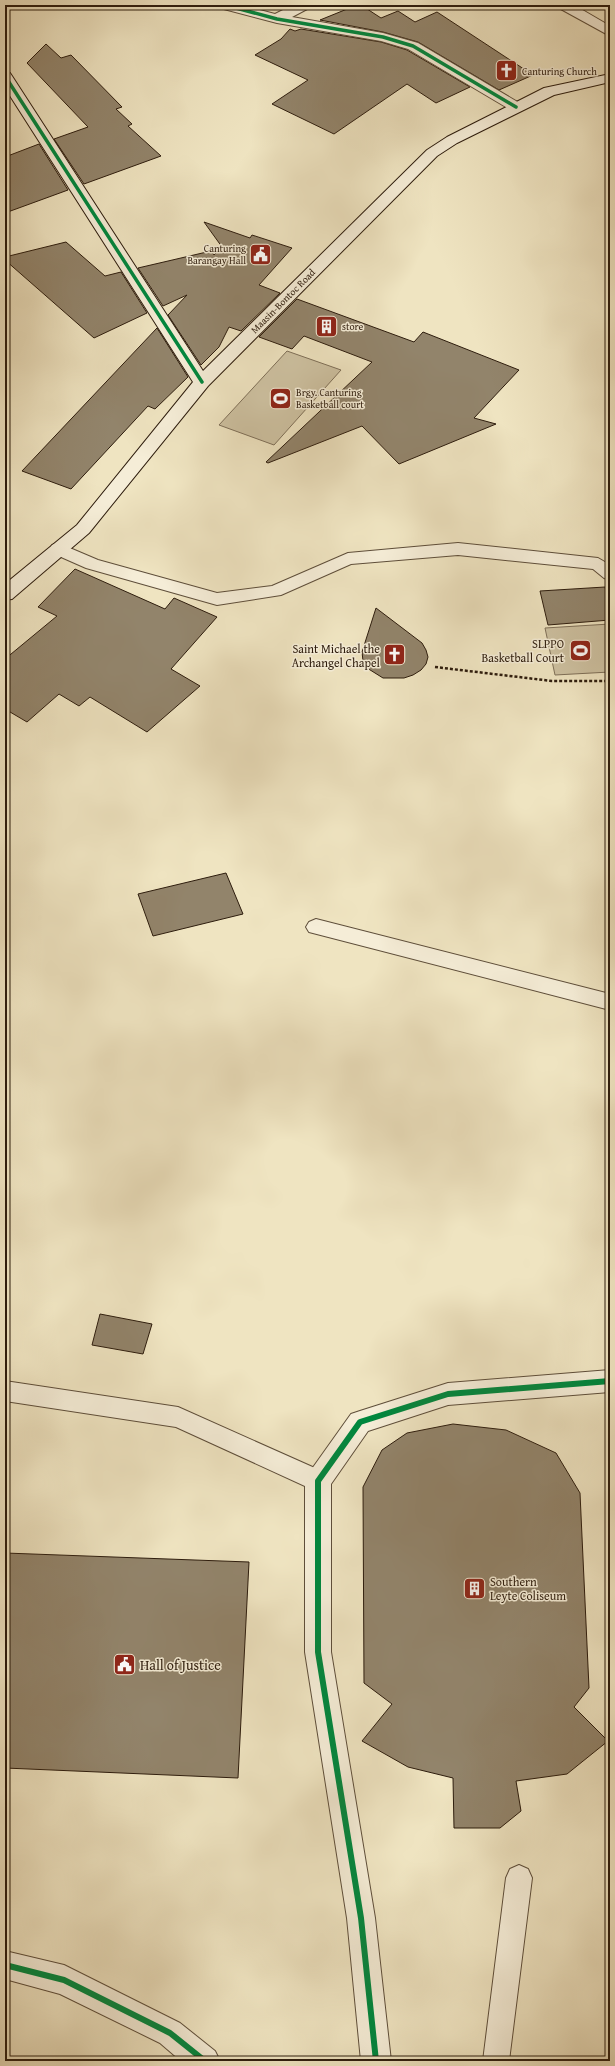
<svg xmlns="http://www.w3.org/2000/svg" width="615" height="2066" viewBox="0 0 615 2066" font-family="'Gentium Book Plus',serif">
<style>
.green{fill:#cec2a2;stroke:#7e6f58}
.building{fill:#92846b;stroke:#2d1c0d}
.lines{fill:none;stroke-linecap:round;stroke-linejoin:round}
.lane-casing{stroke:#5e4e3a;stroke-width:2}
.street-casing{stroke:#5e4e3a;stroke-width:2}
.secondary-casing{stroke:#2d1c0d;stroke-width:2}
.path{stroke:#2d1c0d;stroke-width:2.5;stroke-dasharray:3 2;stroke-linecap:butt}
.lane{fill:#f5edd7;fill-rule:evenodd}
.street{fill:#f5edd7;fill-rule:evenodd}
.secondary{fill:#f5edd7;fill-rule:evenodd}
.cycleway-far1-casing{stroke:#f5edd7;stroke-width:5.5}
.cycleway-casing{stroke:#f5edd7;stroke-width:8}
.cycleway-far1{stroke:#00873e;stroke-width:3.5}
.cycleway{stroke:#00873e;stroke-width:6}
.labels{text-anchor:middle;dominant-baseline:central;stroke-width:3;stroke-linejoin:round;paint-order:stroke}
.far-poi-label{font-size:10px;fill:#2d1c0d;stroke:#f5edd7;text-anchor:start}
.far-street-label{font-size:10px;fill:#2d1c0d;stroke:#f5edd7}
.poi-label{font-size:12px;fill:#2d1c0d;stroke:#f5edd7;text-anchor:end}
.near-poi-label{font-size:14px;fill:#2d1c0d;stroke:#f5edd7;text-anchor:start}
</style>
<rect width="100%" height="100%" fill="#efe4c1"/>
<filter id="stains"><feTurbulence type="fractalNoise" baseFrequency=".005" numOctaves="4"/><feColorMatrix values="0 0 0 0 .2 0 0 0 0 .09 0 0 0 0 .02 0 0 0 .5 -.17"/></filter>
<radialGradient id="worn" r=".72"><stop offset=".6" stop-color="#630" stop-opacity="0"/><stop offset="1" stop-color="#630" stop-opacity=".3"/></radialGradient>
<path class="green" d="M287 351 341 370 274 445 219 425Z
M610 624V672L555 675 545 628Z"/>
<path class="building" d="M357 5H361L381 18 398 11 415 22 437 12 533 75 499 90 418 42 383 32 320 20Z
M290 29 295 31 301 29 381 42 407 50 470 87 436 103 407 84 334 134 272 104 308 80 255 55 281 39Z
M46 44 61 58 71 55 122 107 116 109 132 124 128 126 161 156 84 184 54 139 88 127 27 63Z
M39 144 68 190 5 213V157Z
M204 222 250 238 252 235 292 248 259 285 280 293 241 331 229 327 219 347 201 365 168 315 187 295 163 306 138 268 211 251 214 255 222 247Z
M66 242 105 276 121 272 147 313 94 338 5 260V257Z
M297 299 414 342 423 332 519 370 474 418 496 424 399 464 362 426 268 463 266 462 372 362 304 336 292 349 259 337Z
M157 328 188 377 155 409 148 406 71 489 22 471Z
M75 569 165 609 174 598 217 617 171 669 200 686 147 732 90 697 79 706 59 694 27 722 5 709V659L57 616 38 607Z
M605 587 610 608V620L548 625 540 591Z
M376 608 422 643 426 650 428 657 426 664 421 670 413 675 404 678H383L367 668 363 661 362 652Z
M226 873 243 914 153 936 138 894Z
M100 1314 152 1324 143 1354 92 1345Z
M453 1424 506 1430 556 1453 580 1493 589 1688 574 1707 608 1741 567 1774 516 1781 521 1811 500 1828H454L453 1778 408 1767 362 1741 392 1704 364 1683 363 1487 382 1450 407 1433Z
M5 1553 249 1562 238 1778 5 1768Z"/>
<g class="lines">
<defs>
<path id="lane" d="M58 543 98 560 217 593 272 586 348 553 458 543 598 558 610 565V580L604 578 593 569 458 555 351 564 281 595 217 605 86 568 52 553 50 549 52 545Z
M316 919 610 994V1010L309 932 306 927 309 922Z
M5 1381 178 1407 326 1473 330 1481 326 1489 318 1492 176 1427 5 1401Z
M519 1865 528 1869 532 1878 509 2061H483L506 1878 510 1869Z"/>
<path id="street" d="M218 5H241L275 14 293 5H311L309 8 292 17 383 33 418 43 521 104 524 107 521 110H511L408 49 381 41 277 23 220 8Z
M557 5H574L610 26V36L559 8Z
M610 1370V1392L448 1405 368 1431 331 1484V1652L375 1918 391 2061H361L347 1918 305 1652V1481L309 1473 351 1414 360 1411 448 1383Z
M5 1951 64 1965 180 2023 215 2051 220 2061H181L160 2043 60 1994 5 1979Z"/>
<path id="secondary" d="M5 72 10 73 12 76 203 371 427 150 447 137 544 88 610 74V82L554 95 457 143 437 156 208 386 89 533 12 599 5 600V584L77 525 193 382 5 88Z"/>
</defs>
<use href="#lane" class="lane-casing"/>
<use href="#street" class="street-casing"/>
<use href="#secondary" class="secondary-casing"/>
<path class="path" d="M435 667 552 681H610"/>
<use href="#lane" class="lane"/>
<use href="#street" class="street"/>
<use href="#secondary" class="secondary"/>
<defs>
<path id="cycleway-far1" d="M225 5 277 19 383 37 413 46 516 107
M5 76 202 382"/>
<path id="cycleway" d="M5 1965 64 1980 170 2033 205 2061
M376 2061 361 1918 318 1652V1481L360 1422 448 1394 610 1381"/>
</defs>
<use href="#cycleway-far1" class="cycleway-far1-casing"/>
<use href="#cycleway" class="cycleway-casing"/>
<use href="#cycleway-far1" class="cycleway-far1"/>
<use href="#cycleway" class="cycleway"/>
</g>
<defs>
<symbol id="church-square" viewBox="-11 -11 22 22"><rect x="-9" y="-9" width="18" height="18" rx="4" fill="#8f2418" stroke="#f5edd7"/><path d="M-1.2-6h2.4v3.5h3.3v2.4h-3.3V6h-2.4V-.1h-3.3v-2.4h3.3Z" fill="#fff"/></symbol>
<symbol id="civic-square" viewBox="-11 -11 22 22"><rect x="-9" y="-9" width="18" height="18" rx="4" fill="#8f2418" stroke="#f5edd7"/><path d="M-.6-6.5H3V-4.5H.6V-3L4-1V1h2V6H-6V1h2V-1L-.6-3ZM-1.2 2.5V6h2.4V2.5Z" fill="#fff"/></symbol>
<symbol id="building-square" viewBox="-11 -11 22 22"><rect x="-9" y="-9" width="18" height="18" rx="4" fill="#8f2418" stroke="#f5edd7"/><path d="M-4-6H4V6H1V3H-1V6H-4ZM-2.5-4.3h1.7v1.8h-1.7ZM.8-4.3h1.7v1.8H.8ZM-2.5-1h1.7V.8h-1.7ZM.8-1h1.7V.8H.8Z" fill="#fff"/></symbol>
<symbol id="stadium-square" viewBox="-11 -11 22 22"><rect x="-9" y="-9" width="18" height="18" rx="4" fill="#8f2418" stroke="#f5edd7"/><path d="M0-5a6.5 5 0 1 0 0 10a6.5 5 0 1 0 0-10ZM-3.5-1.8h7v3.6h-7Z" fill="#fff"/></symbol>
</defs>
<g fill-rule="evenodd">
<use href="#church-square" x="494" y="58" width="25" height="25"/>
<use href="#civic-square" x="248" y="242" width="25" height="25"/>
<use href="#building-square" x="314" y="314" width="25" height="25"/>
<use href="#stadium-square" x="268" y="386" width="25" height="25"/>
<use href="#stadium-square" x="568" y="638" width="25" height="25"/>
<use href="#church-square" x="382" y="642" width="25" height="25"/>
<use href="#building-square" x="462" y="1576" width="25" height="25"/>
<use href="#civic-square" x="112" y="1652" width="25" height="25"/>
</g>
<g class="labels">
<g class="far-poi-label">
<text x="522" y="71">Canturing Church</text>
<text x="246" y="248" text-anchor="end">Canturing<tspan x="246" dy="12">Barangay Hall</tspan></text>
<text x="342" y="326">store</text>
<text x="296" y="392">Brgy. Canturing<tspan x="296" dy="12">Basketball court</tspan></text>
</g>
<g class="far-street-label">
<text transform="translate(283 301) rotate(-45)">Maasin-Bontoc Road</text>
</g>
<g class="poi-label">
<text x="564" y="643">SLPPO<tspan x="564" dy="14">Basketball Court</tspan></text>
<text x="380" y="648">Saint Michael the<tspan x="380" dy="14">Archangel Chapel</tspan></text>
<text x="490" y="1581" text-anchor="start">Southern<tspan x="490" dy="14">Leyte Coliseum</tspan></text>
</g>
<g class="near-poi-label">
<text x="140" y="1665">Hall of Justice</text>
</g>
</g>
<rect width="615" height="2066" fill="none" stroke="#efe4c1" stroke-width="20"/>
<rect x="6" y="6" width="603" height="2054" fill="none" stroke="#2d1c0d" stroke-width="2"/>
<rect x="10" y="10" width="595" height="2046" fill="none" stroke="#2d1c0d"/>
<rect width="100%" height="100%" filter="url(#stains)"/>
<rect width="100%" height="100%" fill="url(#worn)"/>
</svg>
